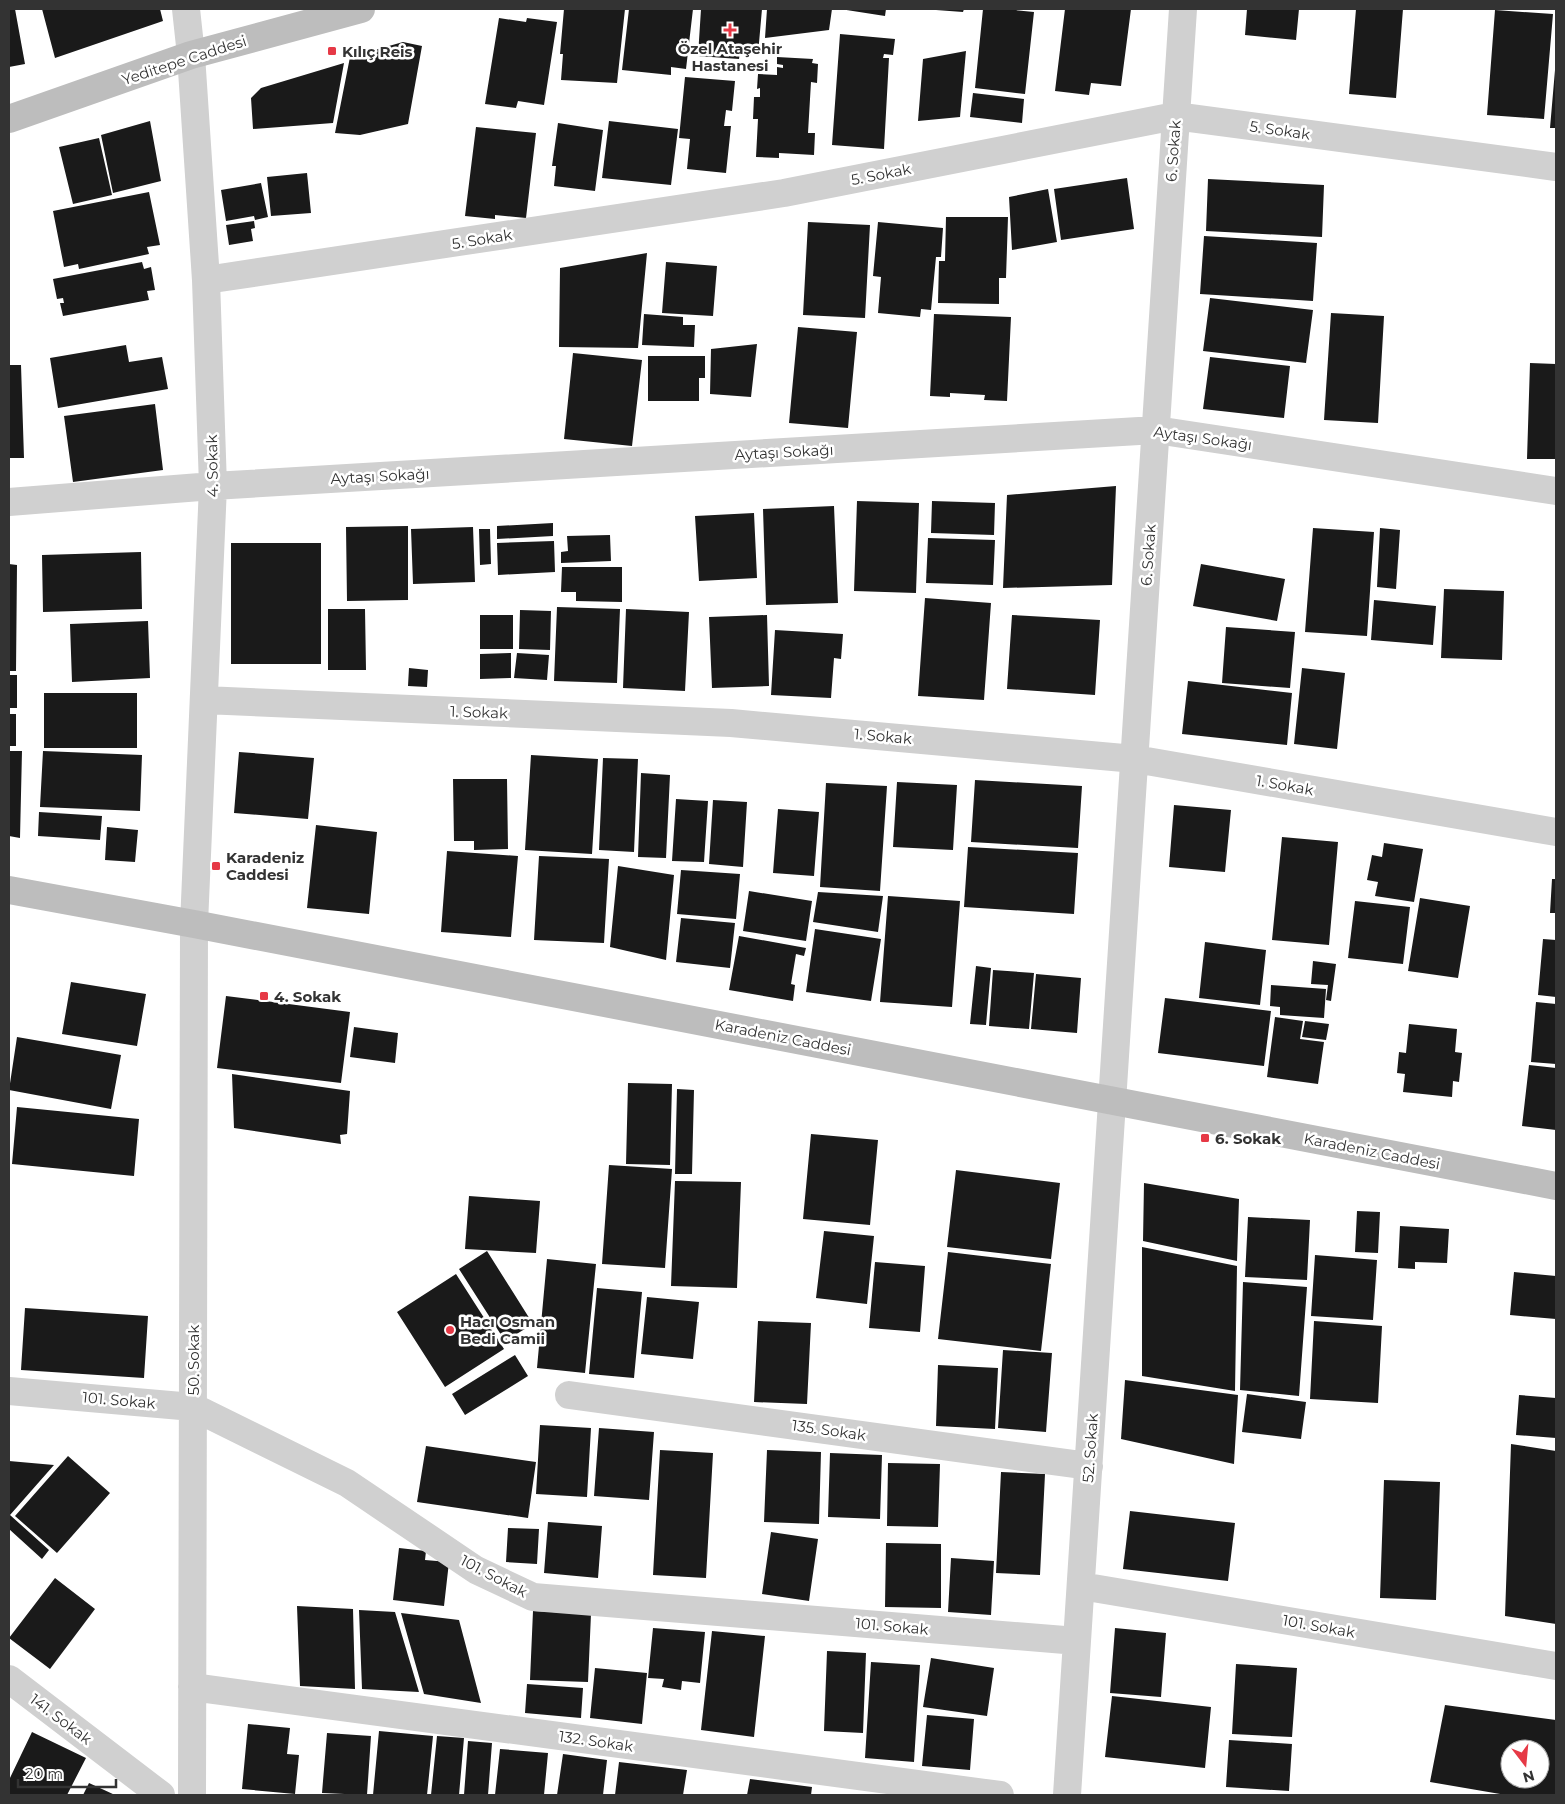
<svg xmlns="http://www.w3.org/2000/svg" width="1565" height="1804" viewBox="0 0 1565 1804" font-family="Montserrat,sans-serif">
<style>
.building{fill:#1a1a1a;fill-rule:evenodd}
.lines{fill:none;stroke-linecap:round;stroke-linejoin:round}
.street{stroke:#d0d0d0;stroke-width:28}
.secondary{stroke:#bdbdbd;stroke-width:28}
.poi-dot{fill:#e63946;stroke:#fff;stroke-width:2}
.labels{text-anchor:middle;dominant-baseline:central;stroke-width:5;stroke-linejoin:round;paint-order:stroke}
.poi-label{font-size:15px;font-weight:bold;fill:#333;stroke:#fff;text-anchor:start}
.street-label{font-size:15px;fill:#333;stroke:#fff}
</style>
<rect width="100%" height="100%" fill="#fff"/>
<path class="building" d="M9 9H15L25 64 9 67Z
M42 9H160L163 21 55 58Z
M564 9H625L617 83 561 80 563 54H560Z
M629 9H693L686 69 671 67V75L622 70Z
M701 9H762L758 54 740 52 739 59 698 56Z
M767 9H832L829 30 765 38Z
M840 9H886L885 16Z
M936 9H964L963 12 936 10Z
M983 9H1005L1034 12 1025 94 975 88Z
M1065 9H1131L1121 86 1091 83 1089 95 1055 91Z
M1247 9H1299L1296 40 1245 35Z
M1356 9H1403L1396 98 1349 94Z
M1495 10 1553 14 1544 119 1487 115Z
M499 18 526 22 527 18 557 22 544 105 518 101 516 108 485 104Z
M840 34 895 39 893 55 884 54 883 58H889L884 149 832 145Z
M403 42 422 46 408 124 360 135 335 133 350 57Z
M966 51 960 117 918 121 923 59Z
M777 57 813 59 812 63 818 64 817 83 811 82 808 133H815L814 155 779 153V158L756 157 758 119H753L754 97H760V88L757 89 758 74 777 75V67L783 68V65L777 64Z
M344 63 333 123 253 129 251 98 261 88Z
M1555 70H1556V128H1550Z
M685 77 735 81 732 111 726 110 724 126H731L726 173 687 169 690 139 679 138Z
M973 93 1024 99 1022 123 970 117Z
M150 121 161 181 113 193 101 135Z
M609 121 678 129 671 185 602 178Z
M558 123 603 130 595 191 554 186 556 166H552Z
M476 127 536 133 526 218 495 215V219L465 216Z
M99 138 112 195 73 204 59 147Z
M307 173 311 213 271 216 267 177Z
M1127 178 1134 229 1061 240 1054 189Z
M1208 179 1324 185 1322 237 1206 231Z
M261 183 268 217 255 220 254 216 226 221 221 190Z
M1048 189 1057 242 1012 250 1009 197Z
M149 192 160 245 147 247 149 254 79 269 78 264 64 267 53 211Z
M946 217H1008L1006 278H999V304L938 303 939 261H945Z
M254 221 255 228 251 229 253 241 229 245 226 225Z
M808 222 870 225 865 318 803 315Z
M878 222 943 228 941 257H936L931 310 921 309 920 317 878 313 881 277 873 276Z
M1204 236 1317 243 1313 301 1200 294Z
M647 253 638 348 559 347 560 268Z
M142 262 144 269 151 267 155 290 147 291 149 300 63 316 60 303H64L63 298 57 299 53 279Z
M666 262 717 266 713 316 662 313Z
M1210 298 1313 310 1306 363 1203 351Z
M1331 313 1384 316 1378 423 1324 420Z
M644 314 683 317V325H695L694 347 642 345Z
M934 314 1011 317 1007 401 984 400 985 395 950 393V397L930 396Z
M798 327 857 332 848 428 789 423Z
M757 344 751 397 710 394 711 349Z
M126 345 129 362 162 357 168 389 58 408 50 358Z
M573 353 642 360 632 446 564 439Z
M648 356H705V378H699V401H648Z
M1210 357 1290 366 1284 418 1203 409Z
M1530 363 1556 364V459H1527Z
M9 365H21L24 458H9Z
M155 404 163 470 73 482 64 416Z
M1116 486 1112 585 1003 588 1007 495Z
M857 501 919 503 916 593 854 591Z
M932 501 995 503 994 535 931 533Z
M834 506 838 603 766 605 763 509Z
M754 513 757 578 699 581 695 516Z
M553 523V536L497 539V526Z
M408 526V600L347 601 346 527Z
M473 527 475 582 413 584 411 529Z
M1313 528 1374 532 1367 636 1305 632Z
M1380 528 1400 530 1396 589 1377 587Z
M479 529H490L491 564 480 565Z
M610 535 611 561 561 563V552L568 551 567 536Z
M928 538 995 540 993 585 926 583Z
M554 541 555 572 498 575 497 543Z
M231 543H321V664H231Z
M141 552 142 609 43 612 42 555Z
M9 564 17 565 16 671H9Z
M1201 564 1285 579 1277 621 1193 606Z
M562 567H622V602L576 601V592H561Z
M1444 589 1504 591 1502 660 1441 658Z
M925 598 991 603 984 700 918 696Z
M1374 600 1436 606 1433 645 1371 640Z
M557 607 620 609 617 683 554 681Z
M328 609H365L366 670H328Z
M626 609 689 612 685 691 623 688Z
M520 610 551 611 550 650 519 649Z
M480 615H513V649H480Z
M767 615 769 686 712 688 709 617Z
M1012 615 1100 620 1095 695 1007 689Z
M148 621 150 678 72 682 70 624Z
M1226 627 1295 632 1290 688 1222 683Z
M775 630 843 634 841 659 834 658 831 698 771 695Z
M511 653V678L480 679V654Z
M517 653 549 655 547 680 514 678Z
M409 668 428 670 427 687 408 686Z
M1302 668 1345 673 1337 749 1294 744Z
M9 675H17V708H9Z
M1188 681 1292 693 1287 745 1182 734Z
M44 693H137V748H44Z
M9 714H16V746H9Z
M9 751H22L20 838 9 836Z
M43 751 142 755 140 811 40 807Z
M239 752 314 758 308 819 234 813Z
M531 755 598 759 592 854 525 850Z
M603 758 638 759 634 852 599 850Z
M641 773 670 775 666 858 638 857Z
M453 779H507L508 849 474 850V841H454Z
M975 780 1082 786 1078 848 971 842Z
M897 782 957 785 953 850 893 847Z
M826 783 887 786 880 891 820 887Z
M676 799 708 801 704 862 672 861Z
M713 800 747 802 743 867 709 864Z
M1174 805 1231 810 1225 872 1169 867Z
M778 809 819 812 814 876 773 873Z
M39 812 102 816 100 840 38 836Z
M316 825 377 832 369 914 307 908Z
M107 827 138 830 135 862 105 860Z
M1282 837 1338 842 1329 945 1272 940Z
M1384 843 1423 849 1414 902 1375 896 1378 882 1367 880 1372 855 1382 857Z
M968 847 1078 853 1074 914 964 907Z
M447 851 518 856 511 937 441 932Z
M539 856 609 859 604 943 534 940Z
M618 866 674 875 666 960 610 947Z
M681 870 740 874 736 919 677 914Z
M1552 879H1556V913H1550Z
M749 891 812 901 806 941 743 931Z
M818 892 883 896 878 932 813 922Z
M888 896 960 901 952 1007 880 1002Z
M1420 898 1470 906 1458 978 1408 971Z
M1355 901 1410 907 1403 964 1348 958Z
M681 918 735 923 730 968 676 962Z
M815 929 881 939 871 1001 806 992Z
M739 936 806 948 804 956 796 954 791 984 795 985 793 1001 729 990Z
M1543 939 1556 940V997L1538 995Z
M1205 942 1266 950 1260 1005 1199 998Z
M1313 961 1336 964 1331 1001 1326 1000 1328 985 1311 984Z
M976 966 991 968 986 1025 970 1024Z
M993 970 1034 973 1029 1029 989 1026Z
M1036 974 1081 978 1077 1033 1031 1029Z
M71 982 146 994 137 1046 62 1034Z
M1271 985 1326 989 1324 1018 1280 1015V1007L1270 1006Z
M226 996 350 1012 341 1083 217 1068Z
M1165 998 1271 1011 1264 1066 1158 1053Z
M1536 1002 1556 1004V1064L1531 1062Z
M1275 1017 1303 1021 1300 1039 1324 1042 1318 1084 1267 1077Z
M1305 1021 1329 1024 1326 1040 1302 1037Z
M1409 1024 1457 1029 1455 1052 1462 1053 1459 1082 1453 1081 1452 1097 1403 1092 1405 1074 1397 1073 1399 1052 1406 1053Z
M354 1027 398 1033 395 1063 350 1057Z
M17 1037 121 1055 111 1109 9 1090Z
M1529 1065 1556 1068V1130L1522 1126Z
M232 1074 350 1091 347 1134 340 1135 341 1144 234 1128Z
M628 1083 672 1084 670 1165 626 1164Z
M677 1089 694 1090 692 1174H675Z
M17 1107 139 1119 134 1176 12 1164Z
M811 1134 878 1140 870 1225 803 1219Z
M609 1165 672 1169 665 1268 602 1264Z
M956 1170 1060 1183 1051 1259 947 1247Z
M675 1181 741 1182 737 1288 671 1286Z
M1144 1183 1239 1199 1237 1261 1143 1241Z
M469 1196 540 1201 536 1253 465 1249Z
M1357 1211 1380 1212 1378 1253 1355 1252Z
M1248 1217 1310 1220 1307 1280 1245 1277Z
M1400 1226 1449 1229 1447 1263 1415 1262V1269L1398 1268Z
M824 1231 874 1236 867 1304 816 1298Z
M1142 1247 1237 1266 1235 1391 1142 1376Z
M487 1251 533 1324 505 1341 459 1269Z
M948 1252 1051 1264 1041 1351 938 1339Z
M1315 1255 1377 1260 1373 1320 1311 1316Z
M547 1259 596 1264 585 1373 537 1368Z
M875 1262 925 1266 920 1332 869 1328Z
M1514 1272 1556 1276V1319L1510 1315Z
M456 1274 504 1349 445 1387 397 1312Z
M1243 1282 1307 1287 1299 1396 1240 1390Z
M597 1288 642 1292 634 1378 589 1374Z
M647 1297 699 1302 693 1359 641 1354Z
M25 1308 148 1316 144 1378 21 1370Z
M758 1321 811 1323 807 1404 754 1402Z
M1314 1321 1382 1326 1378 1403 1310 1399Z
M1003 1350 1052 1353 1046 1432 998 1428Z
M515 1355 528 1376 465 1415 452 1394Z
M938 1365 998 1368 995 1429 936 1426Z
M1125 1380 1238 1395 1234 1464 1121 1439Z
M1247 1394 1306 1402 1301 1439 1242 1432Z
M1519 1395 1556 1398V1438L1516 1435Z
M540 1425 591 1428 587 1497 536 1494Z
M599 1428 654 1432 649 1500 594 1496Z
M1511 1444 1556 1451V1624L1505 1616Z
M426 1446 536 1462 528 1518 417 1502Z
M660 1450 713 1453 706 1578 653 1575Z
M767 1450 821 1452 819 1524 764 1522Z
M830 1453 882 1455 880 1519 828 1517Z
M68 1456 110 1493 57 1553 15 1516Z
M9 1461 54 1465 10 1515 49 1550 42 1559 9 1529Z
M888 1463 940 1464 938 1527 887 1526Z
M1001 1472 1045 1474 1040 1575 996 1573Z
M1384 1480 1440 1482 1436 1600 1380 1598Z
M1130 1511 1235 1523 1228 1581 1123 1569Z
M548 1522 602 1526 598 1578 544 1573Z
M508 1528 539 1529 537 1564 506 1562Z
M771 1532 818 1539 809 1601 762 1594Z
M886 1543 941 1544V1608L885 1607Z
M399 1548 426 1551 425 1560 449 1562 444 1606 393 1600Z
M951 1558 994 1561 991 1615 948 1612Z
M55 1578 95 1609 50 1669 9 1638Z
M297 1606 353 1609 355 1689 300 1686Z
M359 1610 395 1612 419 1692 362 1689Z
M533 1611 591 1614 588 1682 530 1680Z
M401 1613 459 1620 481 1703 424 1694Z
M653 1628 705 1632 700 1683 682 1681 681 1690 662 1687 664 1679 648 1678Z
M1115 1628 1166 1633 1161 1697 1110 1693Z
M712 1631 765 1636 754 1737 701 1730Z
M827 1651 866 1653 863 1733 824 1731Z
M931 1658 994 1668 987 1716 923 1707Z
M871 1662 920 1665 914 1762 865 1758Z
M1236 1664 1297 1668 1292 1737 1232 1734Z
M595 1668 647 1673 642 1724 590 1718Z
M527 1684 583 1688 581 1718 525 1713Z
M1112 1696 1211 1707 1205 1768 1105 1757Z
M1445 1705 1556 1720V1795H1506L1430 1782ZM1510 1749H1540V1779H1510Z
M927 1715 974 1719 970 1770 922 1766Z
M248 1724 290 1728 287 1754 299 1755 295 1794 242 1789Z
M379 1731 433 1736 427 1795H373Z
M32 1732 86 1758 67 1795H9V1780Z
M327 1733 371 1736 367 1795 322 1793Z
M437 1736 464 1738 459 1795H431Z
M1229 1740 1292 1744 1289 1791 1226 1787Z
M468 1741 492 1743 488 1795H464Z
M500 1749 548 1753 544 1795H495Z
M563 1754 607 1760 603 1795H557Z
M619 1762 687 1770 683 1795H615Z
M750 1779 812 1787 811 1795H747Z
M89 1783 115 1795H83Z"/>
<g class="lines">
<path class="street" d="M186 9 191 55 206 280 213 486 194 924 192 1795
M206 280 784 193 1175 116 1556 167
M9 502 213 486 1156 430 1556 491
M204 700 731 723 1135 759 1556 832
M9 1391 193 1407 347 1483 476 1570 533 1597 1077 1641
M569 1395 1089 1466
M1081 1586 1556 1666
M9 1679 161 1795
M192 1687 1000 1795
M1067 1795 1183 9"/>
<path class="secondary" d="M9 119 191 55 361 9
M9 890 194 924 1556 1186"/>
</g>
<g class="poi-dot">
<path d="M727.5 22.5h5v5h5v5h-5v5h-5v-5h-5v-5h5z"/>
<rect x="327" y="46" width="10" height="10" rx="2.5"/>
<rect x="211" y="861" width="10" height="10" rx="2.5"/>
<rect x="259" y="991" width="10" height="10" rx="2.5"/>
<rect x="1200" y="1133" width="10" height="10" rx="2.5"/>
<circle cx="450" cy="1330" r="5"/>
</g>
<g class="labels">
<g class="poi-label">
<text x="730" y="48" text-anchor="middle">Özel Ataşehir<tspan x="730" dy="17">Hastanesi</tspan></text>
<text x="342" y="51">Kılıç Reis</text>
<text x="226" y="857">Karadeniz<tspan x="226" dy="17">Caddesi</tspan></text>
<text x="274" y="996">4. Sokak</text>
<text x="1215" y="1138">6. Sokak</text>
<text x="460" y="1321">Hacı Osman<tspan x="460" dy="17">Bedi Camii</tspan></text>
</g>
<g class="street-label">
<text transform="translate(184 60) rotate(-18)">Yeditepe Caddesi</text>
<text transform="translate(1280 130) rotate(8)">5. Sokak</text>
<text transform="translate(1173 151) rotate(-86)">6. Sokak</text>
<text transform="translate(881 174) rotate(-11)">5. Sokak</text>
<text transform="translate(482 239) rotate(-9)">5. Sokak</text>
<text transform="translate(1203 438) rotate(8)">Aytaşı Sokağı</text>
<text transform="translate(784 452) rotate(-3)">Aytaşı Sokağı</text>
<text transform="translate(212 466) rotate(-91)">4. Sokak</text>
<text transform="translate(380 476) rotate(-3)">Aytaşı Sokağı</text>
<text transform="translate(1148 555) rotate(-86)">6. Sokak</text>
<text transform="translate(479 712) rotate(2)">1. Sokak</text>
<text transform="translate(883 736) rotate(5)">1. Sokak</text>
<text transform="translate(1285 785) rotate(10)">1. Sokak</text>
<text transform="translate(783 1037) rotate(11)">Karadeniz Caddesi</text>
<text transform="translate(1372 1151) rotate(11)">Karadeniz Caddesi</text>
<text transform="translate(193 1360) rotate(-90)">50. Sokak</text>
<text transform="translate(119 1400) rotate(5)">101. Sokak</text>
<text transform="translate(829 1430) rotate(8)">135. Sokak</text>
<text transform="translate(1090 1448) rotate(-86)">52. Sokak</text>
<text transform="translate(494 1576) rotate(28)">101. Sokak</text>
<text transform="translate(892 1626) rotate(5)">101. Sokak</text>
<text transform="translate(1319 1626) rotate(10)">101. Sokak</text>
<text transform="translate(61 1719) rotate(37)">141. Sokak</text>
<text transform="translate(596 1741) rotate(8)">132. Sokak</text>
</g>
</g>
<rect width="1565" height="1804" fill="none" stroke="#333333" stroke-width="20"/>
<g transform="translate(1525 1764) rotate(164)"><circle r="24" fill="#ffffff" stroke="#adadad"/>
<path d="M0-4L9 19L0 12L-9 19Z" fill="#e63946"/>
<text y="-8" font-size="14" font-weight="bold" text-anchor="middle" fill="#333333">N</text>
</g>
<path d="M18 1779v8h98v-8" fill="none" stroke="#333333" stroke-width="2.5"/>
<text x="25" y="1779" font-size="15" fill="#333333" stroke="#ffffff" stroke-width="4" paint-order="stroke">20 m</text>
</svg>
